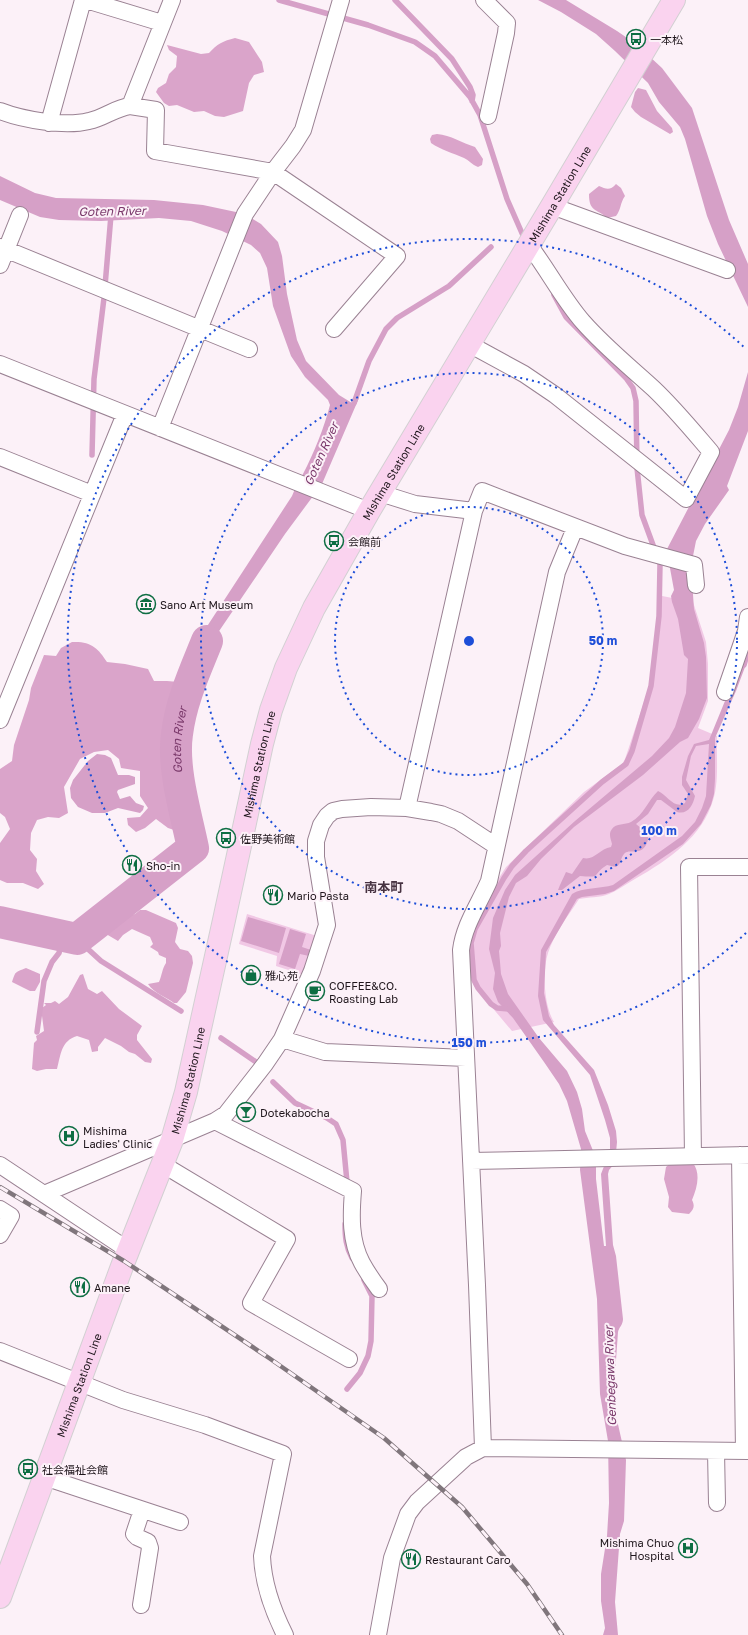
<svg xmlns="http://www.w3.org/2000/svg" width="748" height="1635" viewBox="0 0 748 1635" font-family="'Golos Text','Noto Sans JP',sans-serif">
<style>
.green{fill:#f1c8e5}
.forest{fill:#daa4ca}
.water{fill:#d6a0c7}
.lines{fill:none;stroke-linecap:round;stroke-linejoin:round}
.stream{stroke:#d6a0c7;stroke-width:5.5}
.river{stroke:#d6a0c7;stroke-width:32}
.minor-casing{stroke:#9a8293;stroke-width:18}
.primary-casing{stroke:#d2d0d2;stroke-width:24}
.minor{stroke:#fff;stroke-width:16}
.primary{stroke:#fad3ef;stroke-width:22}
.rail-casing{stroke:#80767c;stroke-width:4.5}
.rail{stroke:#fcf1f8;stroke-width:3;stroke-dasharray:9;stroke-linecap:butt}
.ring{fill:none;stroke:#1d4ed8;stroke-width:2;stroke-dasharray:2 4}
.labels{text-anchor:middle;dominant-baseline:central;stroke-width:4;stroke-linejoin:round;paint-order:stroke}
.poi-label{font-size:11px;fill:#1f161c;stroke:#fcf1f8;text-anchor:start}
.street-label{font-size:11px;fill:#1f161c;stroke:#fcf1f8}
.water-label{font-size:12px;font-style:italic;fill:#7a396b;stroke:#fcf1f8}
.quarter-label{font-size:13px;font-weight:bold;fill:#463241;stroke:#fcf1f8}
.centre{fill:#1d4ed8;stroke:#fcf1f8;stroke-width:2}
.ring-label{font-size:12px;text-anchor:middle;font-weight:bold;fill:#1d4ed8;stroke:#fcf1f8;stroke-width:4;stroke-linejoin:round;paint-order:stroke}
</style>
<rect width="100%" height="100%" fill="#fcf1f8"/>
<path class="green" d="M657 595 693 602 706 642 708 664V701L698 728 717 736C716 759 720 785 711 806 698 842 661 864 630 882 623 886 616 891 609 894 600 898 588 897 579 899 568 916 554 934 548 953 542 971 544 1006 554 1022L512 1031 474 986 471 978 468 941 499 878 506 867 584 792 622 764 625 759 649 687 657 631Z
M247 914 317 936 304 975 276 966 277 956 239 944Z"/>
<path class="forest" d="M235 38 249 42 262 62 264 72 254 75 249 83 243 111 224 117 215 116 204 111 194 112 177 105 169 106 164 103 156 92 158 88 166 83 169 74 176 67 177 56 169 50 167 45 201 54 209 53C217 44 223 41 235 38Z
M638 88 646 90 657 111 672 128 673 132 670 134 641 117 635 112 631 107 635 92Z
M437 134C451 135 462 143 475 147L483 159 482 165 478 167C472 165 469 160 464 158 453 153 441 150 431 143L430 139 432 135Z
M616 184 621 188 625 196C620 203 621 210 616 216L607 218C596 208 589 212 589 194L599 186C606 189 610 191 616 184Z
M72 642C91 641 98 648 107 662L125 664 148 669 154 681H167L179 682 182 694 175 710 174 731 169 744 180 815 173 821 174 830 168 828 156 819 145 828 136 832 128 825 127 818 140 817 148 808 140 796V771L121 768 119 759 108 750 94 752 80 759 64 787 68 813 59 818 48 817 37 820 31 833 30 850 37 859 36 871 44 884 38 889 23 883H7L0 880V843L10 829 5 817 0 813V769L12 761 14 745 29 700 31 688 44 655 56 656 61 648Z
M140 910H146L176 923 178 928 175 942 180 949 188 951 192 956 193 963 186 992 177 1003H174C166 997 154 993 148 984L159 982C162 975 162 969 166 963V958L159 955 158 952 150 947 153 944 150 937 132 929 123 935 118 941 101 931 100 926C112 920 119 929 127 916L135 914Z
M26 968 40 974V982L35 991H30L12 982C16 970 15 973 26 968Z
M83 974 88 989 97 994 102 991 119 1009 142 1026 137 1035V1040L152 1059 151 1063 145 1062 135 1054 129 1052 121 1046 105 1038 98 1047V1051L92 1052 89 1040 77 1036C61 1041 61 1054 57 1069H46L37 1071 32 1069 34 1043 37 1040 36 1036 44 1031 42 1016V1008L46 1005 44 1003H51L55 1001 59 1004 68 997 80 975Z
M671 1163H693C701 1174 697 1188 692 1200 695 1206 694 1209 689 1214L672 1212 668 1207 669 1197 664 1179 666 1167Z"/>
<path class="water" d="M538 0H566L617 31 636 44 662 68 692 108 729 220 748 264V307L718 244 707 216 685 139 680 127 659 102 648 83 615 51 596 34 561 12Z
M0 176 35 193 56 198 154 200 203 205 236 212 248 216 261 224 278 242 282 256 287 294 297 340 306 361 339 395 352 403 355 396 359 398 322 484 285 534 213 640 198 685 185 680 204 631 292 496C295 488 299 482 303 474 314 453 324 428 330 405L328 400 305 377 291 356 273 306 267 268 260 253 251 245 222 231 191 221 159 218 101 221 59 220 40 217 0 200Z
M748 372V431L727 486 729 490 705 524 696 541 691 566 694 609 704 643 706 657 707 698 699 719 688 738 680 742 643 775 574 827 541 859 527 876 516 883 509 897 500 933 501 946 499 951 500 962 501 974 508 994 539 1038 567 1071 577 1092 582 1109 585 1131 596 1158V1179L604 1246H606L601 1174 610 1151V1138L605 1120 590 1075 543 1020 538 996 541 950 572 894C582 887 601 889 613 885L682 836 695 822 702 808 706 796 709 744 696 746 691 756 686 780 695 796C693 805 688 815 677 812L661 800H657L648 814 636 824 647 833C649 837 648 841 646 845 640 856 629 848 624 854 620 859 622 863 616 867L607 865C591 875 603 878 580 876L562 890H558L560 885 566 872 572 874 583 858C594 861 599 849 611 847L612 844C611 839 608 834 612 829 616 823 625 825 631 822 644 815 648 800 658 791 667 795 675 810 685 803L688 794 682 785V777L688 756 694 744 709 740 743 657 748 659 736 691 715 738V779L714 794 711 805 701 824 683 844 614 891 605 894 582 897 577 899 546 952 544 993 549 1016 554 1025 594 1070 608 1105 616 1131 617 1142 615 1163 609 1170 608 1174 613 1245 616 1256 623 1319C623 1325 619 1327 618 1332L613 1402 626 1460 624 1521 620 1534 615 1602 618 1635H603L605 1628 601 1601V1574L607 1536 609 1503 608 1441 600 1394 597 1299 580 1170 581 1149 567 1101 559 1084 544 1062 513 1018 498 1002 493 989 495 973 489 949 493 918 505 890 515 875 575 821 652 756 669 738 675 727 686 693 688 659 684 655 678 619 672 602 671 596 674 590 667 552V549L729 430 738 407Z
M97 754 105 755 111 758 118 775H129L135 777V784L118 790 117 792 120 799 130 796 136 803 144 806 143 810 140 813 118 808 105 813H92L78 807 71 798 70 788 73 780 88 761Z
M248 917 286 928 279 953 241 941Z
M290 929 306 934 302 947 311 950 309 956 300 954 295 969 279 964Z"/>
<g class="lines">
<path class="stream" d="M279 0 368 25 415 42 435 56 470 97 480 115 507 199 525 240
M395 0 452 59 470 87 473 95 472 101
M354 403 369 361 386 329 397 318 449 286 491 247
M92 455 94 379 104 298 111 215
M744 665 748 651
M77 939 101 961 181 1011
M509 1009 497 1008 491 1004 478 988 474 980 471 943 475 929 504 878 512 866 526 851 602 782 626 764 632 751 651 686 659 616 660 564 642 515 637 468 636 401 633 388 626 378 566 317 554 295
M37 1032 44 981 52 962 59 953 63 936
M221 1038 256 1062
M273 1082 295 1103 327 1118 336 1124 343 1140 347 1182
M345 1224C345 1237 346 1247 352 1258
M347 1389 360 1373 368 1356 371 1341 372 1296 364 1280"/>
<path class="river" id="s1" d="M0 922 77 939 193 848C186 814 172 768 177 734 181 701 195 671 207 641"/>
<defs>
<path id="minor" d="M86 0 162 23
M484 0 507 23 506 33 488 116
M130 106 156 110 155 151 273 172 397 256 334 329
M0 111C23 120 65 127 89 121 104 118 115 108 130 106L172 0
M49 123 83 0
M552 206 727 270
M0 247 249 349
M0 265 20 215
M469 344 524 374 555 395 686 499 711 452C693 431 675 409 654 389 630 367 605 347 583 322 563 299 548 270 529 245
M0 364 369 511
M160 428 245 214 273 172 293 146 303 130 341 0
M0 457 92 494
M380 493 415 504 474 511
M725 692 746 631 748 617
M0 720 125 414
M407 808 474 511 482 491 625 546 694 565 696 585
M282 1039 325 1052 466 1058
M215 1121 353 1191C351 1215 350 1241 362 1263 367 1272 373 1281 379 1289
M740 1155 744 1451
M693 1156 689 867H748
M471 1161 748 1155
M162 1164 287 1239 251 1303 349 1359
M0 1165 128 1250
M44 1194 215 1121 226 1114 265 1064 282 1039 312 971 327 925 316 857V841L321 825 327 816 333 811 342 809 371 807 407 808 431 812 441 814 458 821 496 846
M0 1209 11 1216 0 1235
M0 1351 123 1400 205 1425 283 1454 262 1556C263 1583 273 1611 285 1635
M483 1448 477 1285 461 950C464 925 479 904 489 881L557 572 575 528
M716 1451 717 1503
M44 1477 180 1522
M141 1605 150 1548 148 1542 137 1537 134 1534 142 1510
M378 1635 392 1558 408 1514 417 1502 466 1457 483 1448 748 1451"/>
<g id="primary">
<path id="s2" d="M0 1597 124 1261 172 1140 186 1092 224 920 262 744 271 710 286 668 314 608 369 511 552 206 674 0"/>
</g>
</defs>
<use href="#minor" class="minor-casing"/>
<use href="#primary" class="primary-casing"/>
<use href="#minor" class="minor"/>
<use href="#primary" class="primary"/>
<defs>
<path id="rail" d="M0 1187 124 1261 269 1358 384 1438 462 1507 527 1584 562 1635"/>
</defs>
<use href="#rail" class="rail-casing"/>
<use href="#rail" class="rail"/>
</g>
<g class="ring">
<circle cx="469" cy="641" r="134"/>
<circle cx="469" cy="641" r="268"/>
<path d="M746 933A402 402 0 1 1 746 349"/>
</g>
<defs>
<symbol id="bus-ring" viewBox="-11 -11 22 22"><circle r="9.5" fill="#fcf1f8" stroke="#0e6e43" stroke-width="1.5"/><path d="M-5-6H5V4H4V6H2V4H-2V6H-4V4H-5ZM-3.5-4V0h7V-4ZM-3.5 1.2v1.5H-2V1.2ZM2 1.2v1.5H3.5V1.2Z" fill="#0e6e43"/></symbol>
<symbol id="museum-ring" viewBox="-11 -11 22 22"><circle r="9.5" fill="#fcf1f8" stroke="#0e6e43" stroke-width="1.5"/><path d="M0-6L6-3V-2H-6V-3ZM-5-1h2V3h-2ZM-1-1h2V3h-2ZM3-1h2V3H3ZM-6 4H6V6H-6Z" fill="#0e6e43"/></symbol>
<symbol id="restaurant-ring" viewBox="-11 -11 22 22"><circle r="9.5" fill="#fcf1f8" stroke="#0e6e43" stroke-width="1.5"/><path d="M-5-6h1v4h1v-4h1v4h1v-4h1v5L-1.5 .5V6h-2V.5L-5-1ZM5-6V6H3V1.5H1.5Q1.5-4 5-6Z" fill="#0e6e43"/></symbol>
<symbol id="shop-ring" viewBox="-11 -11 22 22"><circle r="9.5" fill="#fcf1f8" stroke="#0e6e43" stroke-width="1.5"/><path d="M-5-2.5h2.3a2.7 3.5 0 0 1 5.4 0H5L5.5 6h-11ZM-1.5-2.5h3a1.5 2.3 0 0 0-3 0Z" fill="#0e6e43"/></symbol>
<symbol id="cafe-ring" viewBox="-11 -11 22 22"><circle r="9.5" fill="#fcf1f8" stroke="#0e6e43" stroke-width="1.5"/><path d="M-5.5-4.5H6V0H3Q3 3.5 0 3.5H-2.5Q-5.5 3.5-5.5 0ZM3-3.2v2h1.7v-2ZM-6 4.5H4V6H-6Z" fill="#0e6e43"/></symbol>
<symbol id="bar-ring" viewBox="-11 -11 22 22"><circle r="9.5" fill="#fcf1f8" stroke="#0e6e43" stroke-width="1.5"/><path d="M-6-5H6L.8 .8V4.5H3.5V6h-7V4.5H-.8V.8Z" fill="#0e6e43"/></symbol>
<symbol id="hospital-ring" viewBox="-11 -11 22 22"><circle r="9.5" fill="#fcf1f8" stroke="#0e6e43" stroke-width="1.5"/><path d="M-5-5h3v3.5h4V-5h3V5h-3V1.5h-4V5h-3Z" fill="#0e6e43"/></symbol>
</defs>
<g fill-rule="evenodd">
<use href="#bus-ring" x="625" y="28" width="22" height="22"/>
<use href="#bus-ring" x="323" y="530" width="22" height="22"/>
<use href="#museum-ring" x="135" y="593" width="22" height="22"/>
<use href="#bus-ring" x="215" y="827" width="22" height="22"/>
<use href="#restaurant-ring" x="121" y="854" width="22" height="22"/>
<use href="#restaurant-ring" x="262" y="884" width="22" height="22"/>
<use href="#shop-ring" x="240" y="964" width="22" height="22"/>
<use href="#cafe-ring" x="304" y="980" width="22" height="22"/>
<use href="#bar-ring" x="235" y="1101" width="22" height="22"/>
<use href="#hospital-ring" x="58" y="1125" width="22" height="22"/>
<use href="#restaurant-ring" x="69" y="1276" width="22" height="22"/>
<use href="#bus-ring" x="17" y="1458" width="22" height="22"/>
<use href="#hospital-ring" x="677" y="1537" width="22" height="22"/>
<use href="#restaurant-ring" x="400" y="1548" width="22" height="22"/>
</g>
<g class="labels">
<g class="poi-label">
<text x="650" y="39">一本松</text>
<text x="348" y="541">会館前</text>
<text x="160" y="604">Sano Art Museum</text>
<text x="240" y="838">佐野美術館</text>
<text x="146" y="865">Sho-in</text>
<text x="287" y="895">Mario Pasta</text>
<text x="265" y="975">雅心苑</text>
<text x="329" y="985">COFFEE&amp;CO.<tspan x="329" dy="13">Roasting Lab</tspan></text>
<text x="260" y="1112">Dotekabocha</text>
<text x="83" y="1130">Mishima<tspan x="83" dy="13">Ladies' Clinic</tspan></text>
<text x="94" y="1287">Amane</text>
<text x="42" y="1469">社会福祉会館</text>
<text x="674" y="1542" text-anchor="end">Mishima Chuo<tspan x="674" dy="13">Hospital</tspan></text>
<text x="425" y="1559">Restaurant Caro</text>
</g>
<g class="street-label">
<text stroke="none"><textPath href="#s2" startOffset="1522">Mishima Station Line</textPath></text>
<text stroke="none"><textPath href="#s2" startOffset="1198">Mishima Station Line</textPath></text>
<text stroke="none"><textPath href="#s2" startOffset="874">Mishima Station Line</textPath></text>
<text stroke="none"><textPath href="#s2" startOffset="550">Mishima Station Line</textPath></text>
<text stroke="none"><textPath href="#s2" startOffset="226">Mishima Station Line</textPath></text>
</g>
<g class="water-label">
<text transform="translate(112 211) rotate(-1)">Goten River</text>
<text transform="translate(321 454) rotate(-66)">Goten River</text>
<text stroke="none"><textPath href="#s1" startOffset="336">Goten River</textPath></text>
<text transform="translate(610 1376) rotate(-92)">Genbegawa River</text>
</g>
<g class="quarter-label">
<text x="384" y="887">南本町</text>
</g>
</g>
<circle cx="469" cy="641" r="6" class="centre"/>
<g class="ring-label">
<text x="603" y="645">50 m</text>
<text x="659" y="835">100 m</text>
<text x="469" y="1047">150 m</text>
</g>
</svg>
